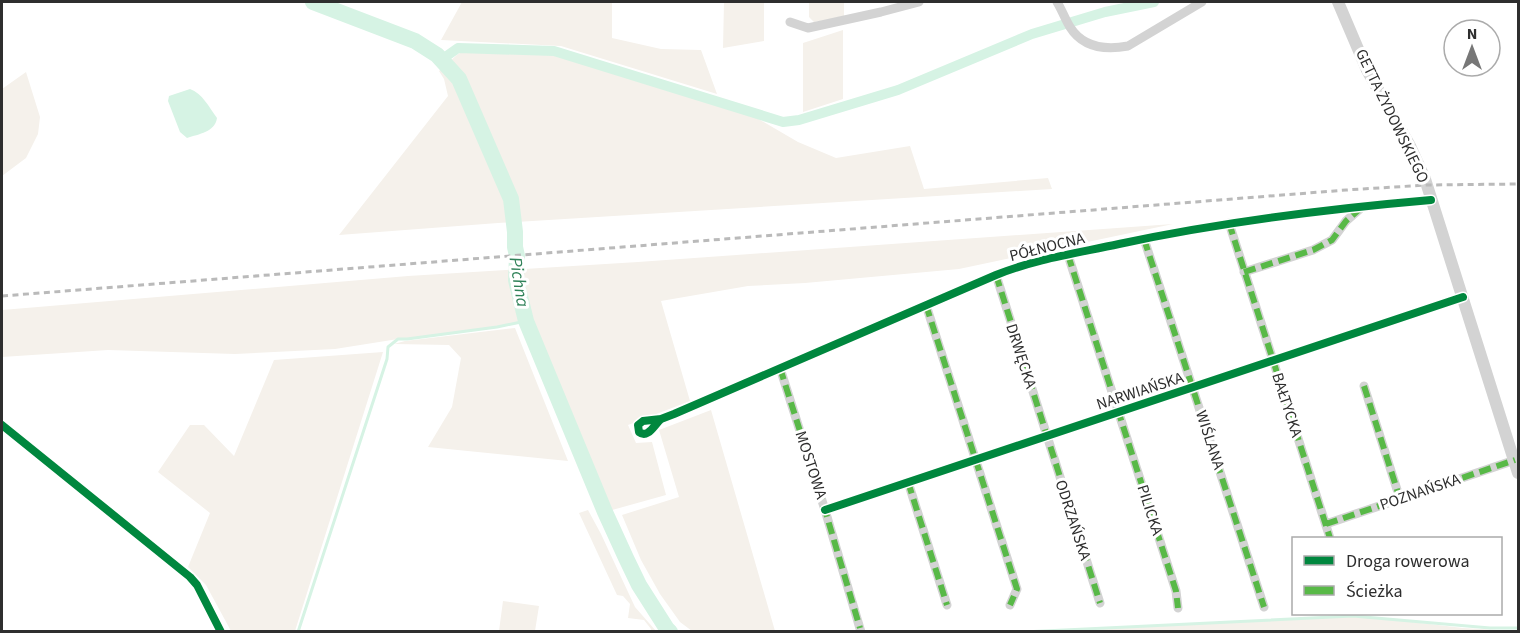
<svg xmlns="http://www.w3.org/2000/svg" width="1520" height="633" viewBox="0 0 1520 633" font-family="'Source Sans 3',sans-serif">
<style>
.green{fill:#f5f1eb}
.water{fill:#d6f3e4}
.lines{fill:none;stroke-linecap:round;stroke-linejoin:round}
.stream{stroke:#d6f3e4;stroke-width:3}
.canal{stroke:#d6f3e4;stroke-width:10}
.river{stroke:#d6f3e4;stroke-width:16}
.minor{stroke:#d3d3d3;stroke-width:9}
.tertiary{stroke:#d3d3d3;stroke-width:12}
.rail{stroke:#bababa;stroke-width:3;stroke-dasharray:6 4.5;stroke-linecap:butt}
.quiet{stroke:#58b947;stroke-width:6;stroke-dasharray:12 6;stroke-linecap:butt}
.cycleway-casing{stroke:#fff;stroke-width:11}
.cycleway{stroke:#00873e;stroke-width:8}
.labels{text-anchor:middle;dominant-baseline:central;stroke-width:6;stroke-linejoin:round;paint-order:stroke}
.street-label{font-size:16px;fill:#2e2e2e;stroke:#fff}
.water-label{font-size:18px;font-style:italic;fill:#308259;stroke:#fff}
</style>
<rect width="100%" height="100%" fill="#fff"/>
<path class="green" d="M462 2H612V38L661 49 701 50 717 94 561 46 441 40Z
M724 2H764V41L723 48Z
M809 2H844V17L814 22 809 17Z
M843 30V99L803 112V43Z
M464 51 492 54H555L738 111 755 117 798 142 836 158 910 146 924 189 1048 178 1052 189 498 223 339 235 448 96 444 79 439 71 458 54Z
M26 72 40 117 38 134 26 158 2 176V89Z
M1173 224 959 269 805 283 748 286 661 301 690 401 628 425 636 443 652 442 666 495 605 512 526 321 497 327 407 339H398L335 349 235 354 108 350 2 357V310L408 276 638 262Z
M515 328 568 461 428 447 452 407 461 358 449 345 394 344 405 341Z
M383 352 295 631H231L206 585 188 567 210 513 158 472 190 425H204L234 456 274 360Z
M711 410 775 631H692L680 622 660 594 641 560 622 515 679 497 659 430Z
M588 510 601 534 635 607 656 631H651V629L644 620 628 618 630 604 623 596 617 595 579 513Z
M503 601 539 606 535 631H499Z
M1353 615 1463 628 1515 631H1068Z"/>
<path class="water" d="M190 89C202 93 209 107 217 118 215 132 199 134 187 138L180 132 168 101 169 96Z"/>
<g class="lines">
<path class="stream" d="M298 632 387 359 388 347 398 339H407L497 327 526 321
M1023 632 1353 616 1490 628H1518"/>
<path class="canal" d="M441 60 458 48 554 51 783 122 799 120 898 90 1032 34 1105 12 1154 2"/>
<path class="river" d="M313 2 415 41 437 55 459 79 511 199 515 232V247L517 256 516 280 526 321 605 512 626 558 639 585 667 629 670 632"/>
<path class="minor" d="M1057 2C1062 10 1065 19 1070 27 1083 48 1106 50 1128 46L1202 2
M790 22 808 28 881 12 919 2
M1229 223 1330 538
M1144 239 1264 607
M1068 255 1176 591 1178 608
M1244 272 1313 250 1332 240 1346 221 1362 207
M996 275 1100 603
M926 305 1017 589 1010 605
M780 368 825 510 861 632
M1364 386 1400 499
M661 419C654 425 648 439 639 432L638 425 643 421 661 419 674 414 996 275C1035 259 1078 253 1119 244 1222 222 1326 209 1431 200
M2 425 190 577 197 585 221 632
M908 482 947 605
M825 510 1463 297
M1326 524 1515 460"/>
<path class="tertiary" d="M1338 2 1367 70 1410 146 1425 179 1518 473"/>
<path class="rail" d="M2 296 1346 190 1427 185 1518 184"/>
<path class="quiet" d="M1229 223 1330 538
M1144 239 1264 607
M1068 255 1176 591 1178 608
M1244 272 1313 250 1332 240 1346 221 1362 207
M996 275 1100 603
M926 305 1017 589 1010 605
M780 368 825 510 860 628
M1364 386 1400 499
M908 482 947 605
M1326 524 1515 460"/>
<defs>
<path id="cycleway" d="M661 419C654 425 648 439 639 432L638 425 643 421 661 419 674 414 996 275C1035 259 1078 253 1119 244 1222 222 1326 209 1431 200
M2 425 190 577 197 585 221 632
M825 510 1463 297"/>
</defs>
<use href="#cycleway" class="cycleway-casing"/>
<use href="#cycleway" class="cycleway"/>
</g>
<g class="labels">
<g class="street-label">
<text transform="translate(1392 116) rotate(64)">GETTA ŻYDOWSKIEGO</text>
<text transform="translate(1047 247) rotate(-14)">PÓŁNOCNA</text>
<text transform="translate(1021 356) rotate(72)">DRWĘCKA</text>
<text transform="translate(1140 391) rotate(-18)">NARWIAŃSKA</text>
<text transform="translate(1287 405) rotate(72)">BAŁTYCKA</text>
<text transform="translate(1210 440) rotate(72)">WIŚLANA</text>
<text transform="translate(811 465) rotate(72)">MOSTOWA</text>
<text transform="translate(1420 492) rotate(-19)">POZNAŃSKA</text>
<text transform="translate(1150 510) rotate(72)">PILICKA</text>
<text transform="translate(1073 520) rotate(72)">ODRZAŃSKA</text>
</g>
<g class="water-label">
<text transform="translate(519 282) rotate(81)">Pichna</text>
</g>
</g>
<rect width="1520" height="633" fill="none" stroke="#2e2e2e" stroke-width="6"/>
<rect x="1292" y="537" width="210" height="78" fill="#ffffff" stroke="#ababab" stroke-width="1.5"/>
<rect x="1304" y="556" width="30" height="9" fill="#00873e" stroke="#ababab" stroke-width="1.5"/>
<text x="1346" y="567" font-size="18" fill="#2e2e2e">Droga rowerowa</text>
<rect x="1304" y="586" width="30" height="9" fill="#58b947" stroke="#ababab" stroke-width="1.5"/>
<text x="1346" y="597" font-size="18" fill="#2e2e2e">Ścieżka</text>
<g transform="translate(1472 48)"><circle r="28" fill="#ffffff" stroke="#ababab" stroke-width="1.5"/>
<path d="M0-4.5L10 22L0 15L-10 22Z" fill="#777777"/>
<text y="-9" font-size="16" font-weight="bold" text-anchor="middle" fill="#2e2e2e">N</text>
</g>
</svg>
